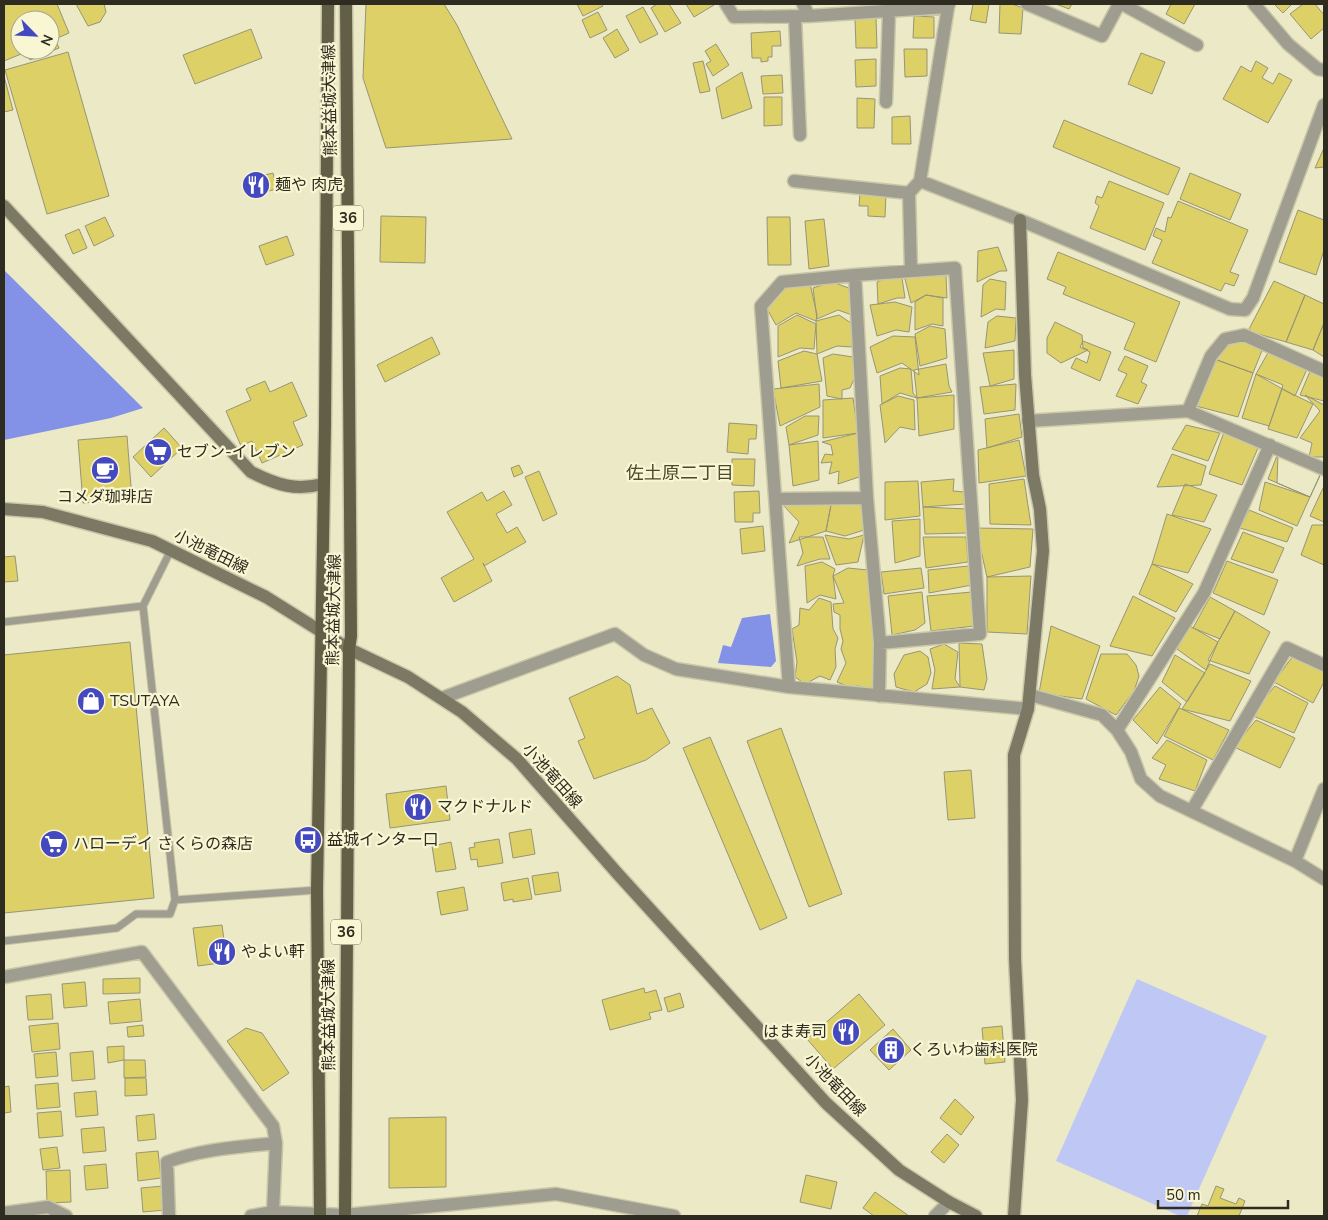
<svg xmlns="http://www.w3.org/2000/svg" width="1328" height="1220" viewBox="0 0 1328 1220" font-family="'Nunito Sans','Noto Sans JP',sans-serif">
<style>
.green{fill:#bfc8f4}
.water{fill:#8392e7}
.building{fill:#dcd067;stroke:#989576;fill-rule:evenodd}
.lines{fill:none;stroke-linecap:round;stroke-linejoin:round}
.lane-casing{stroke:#cac7a9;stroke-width:9}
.street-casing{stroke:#cac7a9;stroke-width:15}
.secondary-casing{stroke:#cac7a9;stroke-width:15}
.primary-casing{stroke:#cac7a9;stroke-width:15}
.lane{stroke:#9e9d8f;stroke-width:7}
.street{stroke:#9e9d8f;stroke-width:12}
.secondary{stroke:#7b7964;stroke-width:12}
.primary{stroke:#625f47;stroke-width:12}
.labels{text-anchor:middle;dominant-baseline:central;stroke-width:4.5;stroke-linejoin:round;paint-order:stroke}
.shield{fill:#f9f6d4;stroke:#6b6956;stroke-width:1}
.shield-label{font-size:15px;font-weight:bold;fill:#2e2c20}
.street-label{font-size:16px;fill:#2e2c20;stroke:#f9f6d4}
.poi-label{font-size:16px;fill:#2e2c20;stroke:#f9f6d4;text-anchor:start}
.neighbourhood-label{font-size:18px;fill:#4c492c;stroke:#f9f6d4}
</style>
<rect width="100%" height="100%" fill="#ece9c7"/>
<path class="green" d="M1137 979 1267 1036 1187 1216H1180L1056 1161Z"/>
<path class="water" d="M4 270 143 408 111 418 4 440Z
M770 614 776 661 771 667 718 663 723 645 731 647 742 618Z"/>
<path class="building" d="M4 4H57L69 33 55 39 59 48 30 60 26 52 4 61ZM20 20H50V50H20Z
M76 4H104L106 12 100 22 88 26Z
M366 4H444L457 25 512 139 386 148 363 78Z
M577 4H602L603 6 583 16Z
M657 4H669L681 23 665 32 651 8Z
M686 4H713L714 5 694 17Z
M973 4H989L986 23 970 20Z
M1000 4H1012L1023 8 1021 34 999 33Z
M1056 4H1072L1069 9Z
M1171 4H1195L1184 24 1166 14Z
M1274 4H1292L1283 13Z
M1303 4H1315L1324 15V28L1311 39 1290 14Z
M643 7 658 34 640 43 626 16Z
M598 12 607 30 590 38 582 20Z
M914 16 934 17V38H913Z
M855 18H876L877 48H856Z
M251 29 262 58 195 84 183 55Z
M617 29 629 50 615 58 603 38Z
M780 31 781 46H772V57H768V61L761 62V58H752L751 33Z
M716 44 729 65 713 76 706 64 711 61 705 51Z
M904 49H927V76L905 77Z
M68 52 109 196 47 214 5 70Z
M1141 53 1165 62 1152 94 1128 84Z
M876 59V86L856 87 855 60Z
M703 61 710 91 700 93 693 63Z
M1256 61 1268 68 1262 78 1273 84 1279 73 1292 80 1268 123 1223 99 1241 66 1251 72Z
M742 72 752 108 722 119 716 88Z
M782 75 783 93 763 94 761 76Z
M4 76 13 110 4 112Z
M764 97H782V125L764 126Z
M857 98 875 99 874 128H857Z
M910 116 911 144H892V117Z
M1064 120 1180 168 1168 195 1053 147Z
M1324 148V167L1315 168Z
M273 173 277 189 248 196 244 180Z
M1190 173 1241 194 1230 220 1180 199Z
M1109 181 1164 203 1145 250 1090 228 1099 206 1095 203 1097 196 1102 198Z
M860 193 886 194 885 217 868 216V206H859Z
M1178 201 1248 230 1230 272 1239 275 1234 286 1225 283 1221 291 1152 263 1162 240 1153 236 1156 228 1165 232 1168 217 1171 218Z
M1298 210 1324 220V250L1316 275 1279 262Z
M381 216 426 217 425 263 380 262Z
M105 217 114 236 94 246 85 226Z
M767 217H790L791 265H768Z
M824 219 829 266 809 269 805 221Z
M79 229 87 248 73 254 65 235Z
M287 236 294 255 266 265 259 246Z
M998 247 1007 271H1000L977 282 978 251Z
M1058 252 1180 302 1156 362 1124 349 1135 323 1063 294 1066 287 1047 279Z
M924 269 946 275 947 298 926 295 911 303 905 279Z
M891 275 902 278 905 298H897L878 304 877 282Z
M809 279 817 315 816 321 796 313 776 325 766 307 787 286Z
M990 279 1006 282 1005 310 996 309 981 317 983 285Z
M1274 281 1305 295 1286 342 1248 331Z
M832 282 849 288 852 315 838 310 817 319 813 288Z
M926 295 943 298V326L932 324 915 330V302Z
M1305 295 1324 304V323L1313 350 1286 342Z
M895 302 912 307 909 332 896 330 877 336 870 305Z
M797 315 816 324 814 349 800 348 778 357V326Z
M839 315 851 323 852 347 837 346 817 354 816 321Z
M997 316 1016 318 1015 341 985 348 988 322Z
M1055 322 1082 335 1083 348 1088 350 1061 363 1047 353V338Z
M1324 323V357L1313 350Z
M930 326 945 329 947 358 920 366 915 334Z
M893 336 915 337 919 375 902 363 877 373 870 347Z
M432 337 440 354 385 382 377 365Z
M1228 338 1245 340 1263 348 1253 373 1217 360Z
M1083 341 1111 352 1100 381 1071 368 1076 358 1087 363 1090 352 1080 347Z
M1014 350V379L990 386 983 353Z
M804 351 817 354 822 381 781 388 778 361Z
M1269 351 1308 367 1295 396 1256 374Z
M833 354 853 357 854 379 850 388 842 390V399L827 396 823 358Z
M1125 356 1148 366 1141 382 1147 385 1138 404 1116 396 1127 374 1118 370Z
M1217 360 1253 373 1238 417 1196 406Z
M946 364 949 386 952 392 917 398 914 370Z
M900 368 911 369 913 393 917 398 900 393 882 404 880 376Z
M1311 369 1324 373V401L1300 395Z
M1256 374 1283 385 1269 426 1242 418Z
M265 381 270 392 292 382 307 416 293 422 303 445 262 463 252 441 241 446 226 411 251 400 246 389Z
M819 384 820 407 780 426 773 389Z
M1016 384 1015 410 984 414 980 387Z
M1282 389 1313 404 1297 438 1268 429Z
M954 395V429L919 436 917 398Z
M1305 395 1324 405V457H1309L1312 443 1300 438 1320 411Z
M898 396 914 400 915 430 900 427 885 443 880 405Z
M853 398 858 433 823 438V400Z
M1019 414 1022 437 987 448 985 419Z
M805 416H819L818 435 789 445 786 427Z
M729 423 757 425 756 439H749L748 454 727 452Z
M1186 425 1220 433 1208 461 1172 449Z
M164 428 182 448 151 477 133 457Z
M1224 432 1258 448 1242 485 1209 474Z
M858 433 859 477 838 484 839 471 829 474 832 462 821 463 825 454 833 455 831 445 822 442Z
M127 436 132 499 83 503 78 440Z
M1019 440 1026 476 979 483 978 450Z
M818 441 819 480 793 486 789 445Z
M1278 453 1320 475 1310 497 1268 479Z
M1278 453 1323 469 1310 497 1277 483Z
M1172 454 1206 466 1201 485 1157 487Z
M732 459H755L754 486 732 485Z
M519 465 523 473 514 477 511 468Z
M539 471 557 514 543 521 525 477Z
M954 479 953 491 965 492V504L923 507 921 482Z
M1024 479 1031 525 990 524 989 484Z
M918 481 920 516 885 520V482Z
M1265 482 1310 497 1297 526 1259 510Z
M1185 484 1217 495 1204 522 1172 515Z
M1324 486V522L1310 516Z
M504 491 512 505 496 514 507 533 517 527 526 542 484 566 483 563 492 581 454 602 441 578 474 559 447 512 482 492 487 501Z
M759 491 760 513H753V522H735L734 492Z
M840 501 861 505 864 530 845 536 826 531 831 505Z
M800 503 831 505 826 531 789 543 799 522 783 505Z
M923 507 967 509V533L925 534Z
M1249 510 1293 528 1287 542 1240 528Z
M1167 514 1211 529 1188 573 1152 564Z
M920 519V556L895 563 892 521Z
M1312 525H1324V565L1301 555Z
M763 526 765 551 742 554 740 529Z
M976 528 1033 529 1030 567 987 577Z
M1243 532 1284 548 1273 573 1231 559Z
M825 535 849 539 864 535 858 562 836 565Z
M799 537H823L830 559H820L797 566 803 553Z
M923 537H966L968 562 926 568Z
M15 556 18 581 4 582V557Z
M1227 561 1278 580 1264 615 1213 593Z
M822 562 835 569 833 576 836 599 820 595 807 603 805 566Z
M1152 564 1193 584 1176 612 1139 594Z
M969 566 972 585 929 593 928 570Z
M848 568 868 570 873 623 876 687 870 689 858 686 849 687 837 682 846 663 841 649 843 641 840 629V615L834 612 833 604 844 603 833 576Z
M921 568 924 588 884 594 881 572Z
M1031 576 1027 634 987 632V577Z
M922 592 925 623 915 630 892 635 888 596Z
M972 592 974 626 931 631 927 596Z
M1133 596 1175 618 1152 656 1110 646Z
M1210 597 1235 611 1220 639 1193 628Z
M819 598 831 602 833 629 838 638 835 649 836 667 830 680 820 676 805 684 795 677 797 662 792 629 799 625 800 608 809 610Z
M1235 611 1270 632 1249 674 1208 660Z
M1051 626 1100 646 1082 699 1039 693Z
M1190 626 1218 642 1206 670 1177 649Z
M130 642 154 898 4 913V655Z
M959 643 982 644 987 679 984 690 960 687Z
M944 644 958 652 955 679 960 687 932 689 935 670 930 649Z
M920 651 928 657 931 673 927 684 914 692 896 687 894 674 904 655Z
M1101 654H1127L1136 665 1139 676 1134 691 1116 715 1086 699Z
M1175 655 1205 673 1187 702 1162 682Z
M1293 656 1324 670V682L1313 703 1274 682Z
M1210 664 1251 681 1230 721 1182 709Z
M617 676 630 685 637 714 652 708 670 743 646 760 594 779 578 741 585 738 569 698Z
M1275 686 1308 703 1294 733 1251 715Z
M1160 687 1181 704 1157 744 1133 720Z
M1179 708 1229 730 1213 760 1164 736Z
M1256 720 1295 738 1280 768 1234 747Z
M781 728 842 894 809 907 747 741Z
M710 737 787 918 760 930 683 748Z
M1167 740 1207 760 1195 791 1159 779 1166 765 1152 758Z
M971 770 975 818 948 820 944 772Z
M446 786 450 820 390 828 386 794Z
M531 829 535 854 513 858 509 833Z
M499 839 503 863 478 867 477 859 471 860 469 848 475 847 474 843Z
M451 842 456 869 436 872 432 846Z
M558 872 561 891 535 895 532 876Z
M528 878 532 899 513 902V899L504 901 501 883Z
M464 887 468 910 441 915 437 892Z
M222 925 227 962 198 966 193 928Z
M140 978V993L103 994V979Z
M85 982 87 1006 64 1008 62 984Z
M644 988 645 993 656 990 662 1010 649 1013 651 1019 610 1030 602 1000Z
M680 993 684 1007 668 1012 664 998Z
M51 994 53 1019 28 1020 26 996Z
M859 994 885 1025 833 1069 807 1039Z
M140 999 142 1021 110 1024 108 1002Z
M58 1023 60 1049 32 1052 29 1026Z
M143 1025 144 1036 128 1037 127 1027Z
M1002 1026 1005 1062 985 1064 982 1028Z
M246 1028 262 1033 289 1073 263 1091 227 1041Z
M893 1029 911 1050 889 1070 870 1050Z
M124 1046V1060L108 1063 107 1047Z
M93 1051 95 1079 72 1081 70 1053Z
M56 1052 58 1076 36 1078 34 1054Z
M124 1060H145L146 1077 124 1078Z
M125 1078H146L147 1095 125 1096Z
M58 1083 60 1107 37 1109 35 1085Z
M9 1086 11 1112 4 1113V1087Z
M96 1091 98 1115 76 1117 74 1093Z
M955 1099 974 1117 961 1135 940 1118Z
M61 1111 63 1136 39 1138 37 1113Z
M154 1114 156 1139 138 1141 136 1116Z
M446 1117V1187L389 1188V1118Z
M104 1127 106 1151 83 1153 81 1129Z
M947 1134 959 1145 944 1163 931 1152Z
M57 1147 60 1168 43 1170 40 1149Z
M158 1151 161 1178 138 1181 136 1153Z
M106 1164 108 1188 86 1190 84 1166Z
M70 1170 71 1202 47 1203 46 1171Z
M806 1175 837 1182 831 1209 800 1202Z
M163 1186 165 1210 143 1212 141 1188Z
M1216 1186 1224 1189 1220 1198 1236 1204 1239 1198 1245 1201 1239 1216H1197L1202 1204 1208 1206Z
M875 1192 909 1216H874L863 1208Z"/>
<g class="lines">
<defs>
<path id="lane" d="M171 550 143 606 175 900
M4 622 143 606
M4 941 117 928 136 914H170L175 900 317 890"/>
<path id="street" d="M726 4 734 17 809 16 948 7 949 4
M803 4 809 16
M1027 4 1102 36 1119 4
M1122 4 1197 45
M1254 4 1288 44 1318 69 1324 70
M948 7 920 181 1020 220 1230 309 1245 310 1253 298 1324 105
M795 17 800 135
M886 102 889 12
M794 181 909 193 920 181
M909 193 911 270
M1188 411 1211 356 1225 339 1244 335 1324 371
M1028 421 1188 411 1324 469
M776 499 867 498
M789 687 761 306 782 282 855 275
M1030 695 1102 715 1117 730 1131 752 1141 779 1160 796 1295 861 1324 879
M879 696 880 643 867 498 855 275 955 268 980 634 880 643
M442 698 615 634 644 655 676 669 789 687 1028 709
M1117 730 1204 593 1270 445
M1192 810 1287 648 1324 665
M1295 861 1324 789
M4 977 142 952 273 1126 276 1143 273 1212 251 1216
M273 1212 345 1215 556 1194 674 1216
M4 1213 48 1207 66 1216
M169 1216 167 1162C202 1149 239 1147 276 1143
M935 1216 949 1202"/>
<path id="secondary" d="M4 206 251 472C277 485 295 491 323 484
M4 509 43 512 152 541 266 597 349 649 408 677 462 712 517 759 617 873 826 1103 899 1170 949 1202 976 1216
M1014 1216 1022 1100 1015 959 1014 755 1028 709 1043 551 1040 509 1033 475 1025 375 1020 220"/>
<path id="primary" d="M320 1216 317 890 325 425 328 4
M345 1216 349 649 351 636 346 4"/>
</defs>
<use href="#lane" class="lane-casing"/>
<use href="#street" class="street-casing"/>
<use href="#secondary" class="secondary-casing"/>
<use href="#primary" class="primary-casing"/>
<use href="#lane" class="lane"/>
<use href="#street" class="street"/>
<use href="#secondary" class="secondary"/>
<use href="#primary" class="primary"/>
</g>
<defs>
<symbol id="restaurant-disc" viewBox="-11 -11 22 22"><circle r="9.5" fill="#4449bf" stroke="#f9f6d4"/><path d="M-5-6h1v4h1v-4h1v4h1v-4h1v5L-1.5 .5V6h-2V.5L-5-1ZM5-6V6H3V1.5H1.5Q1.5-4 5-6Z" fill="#fff"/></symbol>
<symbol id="supermarket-disc" viewBox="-11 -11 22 22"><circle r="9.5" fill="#4449bf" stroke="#f9f6d4"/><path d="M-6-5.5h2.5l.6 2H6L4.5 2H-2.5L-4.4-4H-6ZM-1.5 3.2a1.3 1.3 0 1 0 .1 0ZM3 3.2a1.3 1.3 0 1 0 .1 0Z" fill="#fff"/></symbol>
<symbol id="cafe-disc" viewBox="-11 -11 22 22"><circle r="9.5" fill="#4449bf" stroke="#f9f6d4"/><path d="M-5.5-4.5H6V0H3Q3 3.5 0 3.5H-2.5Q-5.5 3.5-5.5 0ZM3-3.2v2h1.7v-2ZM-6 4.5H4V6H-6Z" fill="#fff"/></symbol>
<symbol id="shop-disc" viewBox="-11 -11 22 22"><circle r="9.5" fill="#4449bf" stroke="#f9f6d4"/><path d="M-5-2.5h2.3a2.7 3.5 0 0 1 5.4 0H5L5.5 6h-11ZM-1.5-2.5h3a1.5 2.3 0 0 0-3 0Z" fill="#fff"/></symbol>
<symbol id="bus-disc" viewBox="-11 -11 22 22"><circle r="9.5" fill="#4449bf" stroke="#f9f6d4"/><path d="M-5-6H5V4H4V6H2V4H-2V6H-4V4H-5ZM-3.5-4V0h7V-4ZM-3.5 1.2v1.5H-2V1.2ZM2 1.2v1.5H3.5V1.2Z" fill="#fff"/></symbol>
<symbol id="building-disc" viewBox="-11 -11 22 22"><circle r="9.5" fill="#4449bf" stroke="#f9f6d4"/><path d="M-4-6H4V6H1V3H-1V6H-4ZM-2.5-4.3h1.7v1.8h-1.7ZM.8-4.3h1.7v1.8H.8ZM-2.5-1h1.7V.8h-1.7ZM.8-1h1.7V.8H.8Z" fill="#fff"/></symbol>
</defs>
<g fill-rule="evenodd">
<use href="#restaurant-disc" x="240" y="169" width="32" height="32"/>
<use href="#supermarket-disc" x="142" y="436" width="32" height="32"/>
<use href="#cafe-disc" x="89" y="454" width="32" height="32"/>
<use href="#shop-disc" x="75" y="685" width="32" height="32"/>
<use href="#restaurant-disc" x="402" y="791" width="32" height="32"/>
<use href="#bus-disc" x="292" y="824" width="32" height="32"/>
<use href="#supermarket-disc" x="38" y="828" width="32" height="32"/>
<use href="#restaurant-disc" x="206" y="936" width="32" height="32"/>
<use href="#restaurant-disc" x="830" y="1016" width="32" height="32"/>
<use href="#building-disc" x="875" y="1034" width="32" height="32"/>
</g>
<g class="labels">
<g class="shield">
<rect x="333" y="205.5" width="30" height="25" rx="4"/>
<rect x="331" y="919.5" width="30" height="25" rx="4"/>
</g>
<g class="shield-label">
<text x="348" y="218">36</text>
<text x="346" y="932">36</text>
</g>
<g class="street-label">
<text transform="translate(330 100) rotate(-91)">熊本益城大津線</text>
<text transform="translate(211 552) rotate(26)">小池竜田線</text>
<text transform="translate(334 610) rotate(-89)">熊本益城大津線</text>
<text transform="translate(552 776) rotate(48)">小池竜田線</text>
<text transform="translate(329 1015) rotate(-90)">熊本益城大津線</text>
<text transform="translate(835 1085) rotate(46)">小池竜田線</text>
</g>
<g class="poi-label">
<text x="275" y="185">麺や 肉虎</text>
<text x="177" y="452">セブン-イレブン</text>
<text x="105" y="497" text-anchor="middle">コメダ珈琲店</text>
<text x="110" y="701">TSUTAYA</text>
<text x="437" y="807">マクドナルド</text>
<text x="327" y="840">益城インター口</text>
<text x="73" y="844">ハローデイ さくらの森店</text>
<text x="241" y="952">やよい軒</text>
<text x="827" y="1032" text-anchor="end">はま寿司</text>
<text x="910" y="1050">くろいわ歯科医院</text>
</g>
<g class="neighbourhood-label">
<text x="680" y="473">佐土原二丁目</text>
</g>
</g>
<rect width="1328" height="1220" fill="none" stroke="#2e2c20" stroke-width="10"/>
<g transform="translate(35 35) rotate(114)"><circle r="24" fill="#f9f6d4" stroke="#a8a58c"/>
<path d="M0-4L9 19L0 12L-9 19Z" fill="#4449bf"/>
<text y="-8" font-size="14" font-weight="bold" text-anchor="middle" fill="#2e2c20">N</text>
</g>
<path d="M1158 1200v8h130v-8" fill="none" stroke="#2e2c20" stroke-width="2.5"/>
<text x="1166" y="1200" font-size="15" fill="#2e2c20" stroke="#f9f6d4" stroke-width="4" paint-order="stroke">50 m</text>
</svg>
